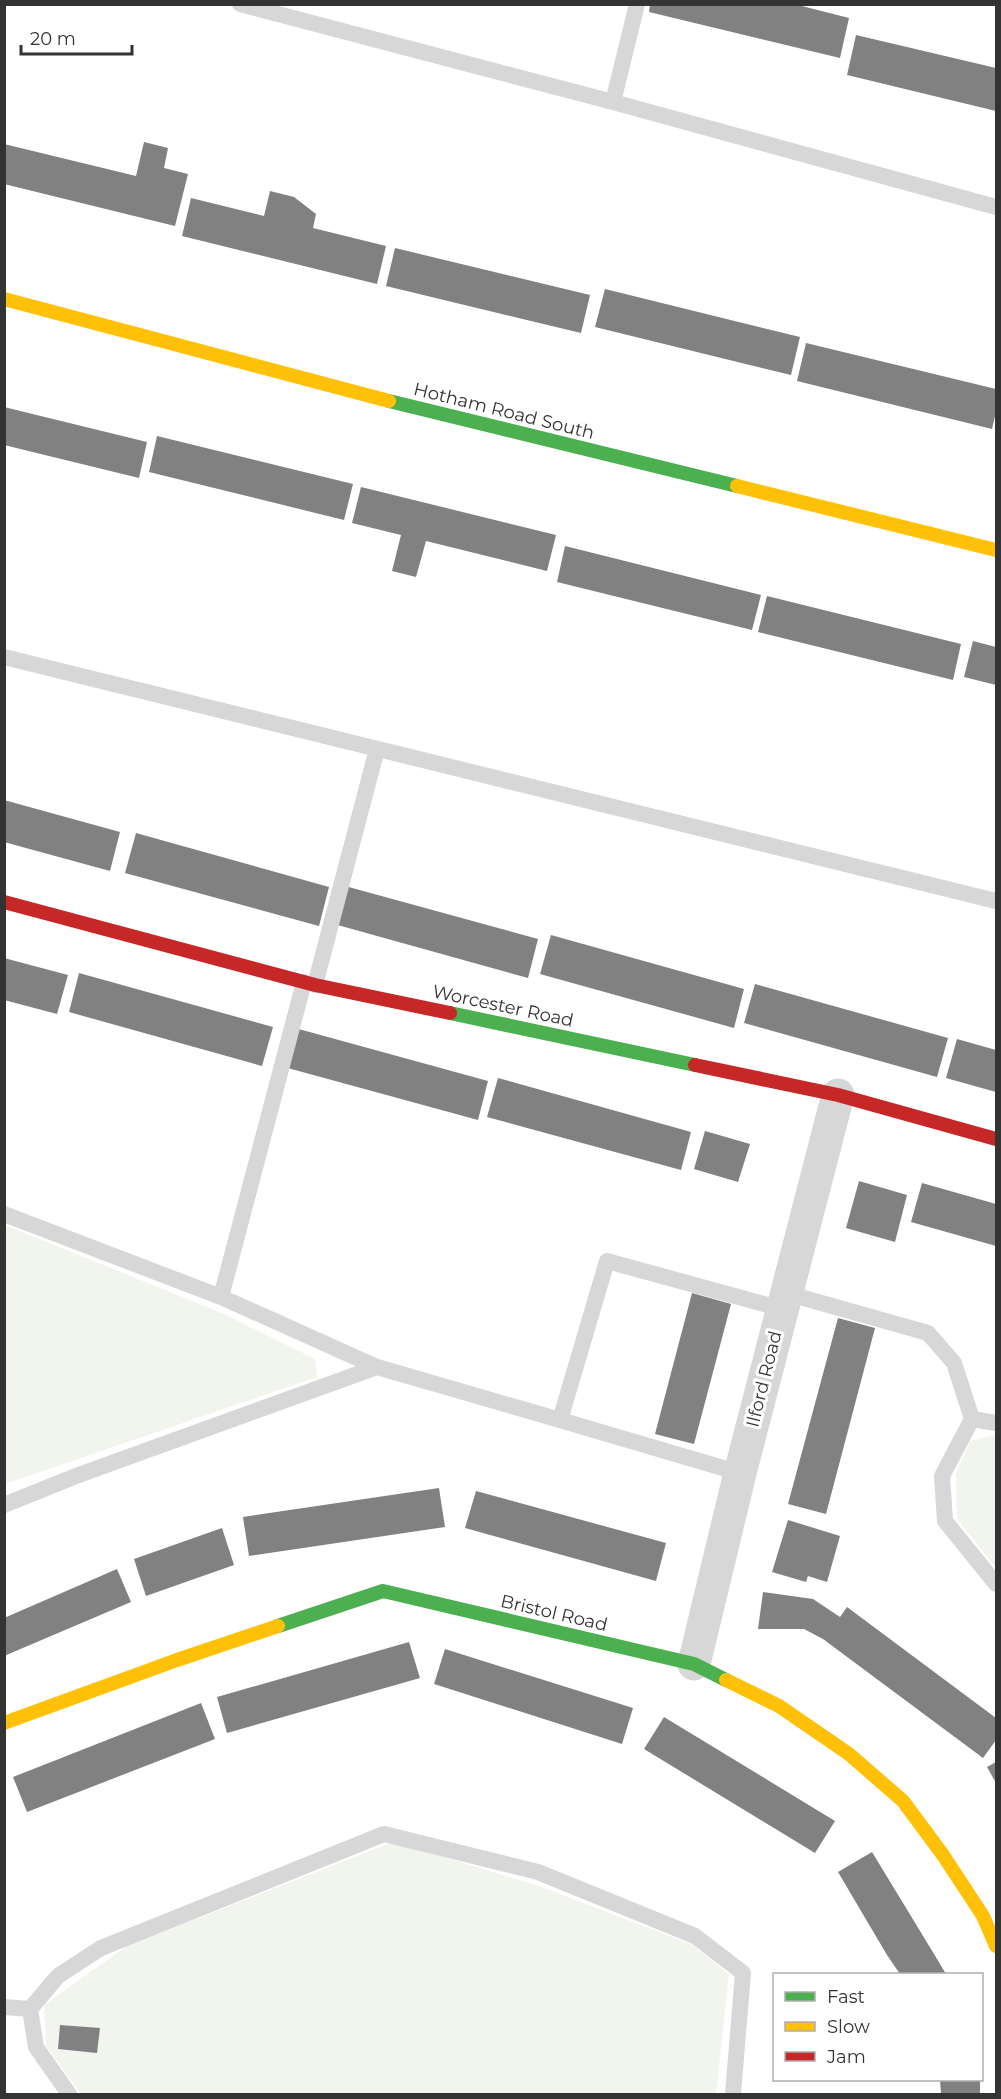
<svg xmlns="http://www.w3.org/2000/svg" width="1001" height="2099" viewBox="0 0 1001 2099" font-family="Montserrat,sans-serif">
<style>
.green{fill:#f1f5ed}
.building{fill:#818181}
.lines{fill:none;stroke-linecap:round;stroke-linejoin:round}
.lane{stroke:#d7d7d7;stroke-width:16}
.street{stroke:#d7d7d7;stroke-width:33}
.fast{stroke:#4caf50;stroke-width:14}
.slow{stroke:#ffc107;stroke-width:14}
.jam{stroke:#c62828;stroke-width:14}
.labels{text-anchor:middle;dominant-baseline:central;stroke-width:6;stroke-linejoin:round;paint-order:stroke}
.street-label{font-size:18px;fill:#333;stroke:#fff}
</style>
<rect width="100%" height="100%" fill="#fff"/>
<path class="green" d="M5 1225 224 1314 315 1359 317 1377 5 1484Z
M996 1435V1568L957 1519 956 1474 970 1441Z
M393 1842 536 1885 691 1944 729 1974 716 2094H81L46 2046 44 2005 127 1946Z"/>
<path class="building" d="M650 4H794L849 18 840 58 649 12Z
M856 35 996 68V111L847 75Z
M144 142 168 148 164 168 188 174 175 226 4 184V144L136 176Z
M270 191 294 197 316 214 313 228 386 246 377 284 182 236 191 198 264 216Z
M395 248 590 295 581 333 386 286Z
M605 289 800 337 791 375 595 327Z
M806 343 996 389V412L992 429 797 381Z
M4 407 147 442 139 478 4 445Z
M157 436 353 484 344 520 149 472Z
M361 487 556 535 547 571 426 541 416 577 392 571 401 535 352 523Z
M565 546 761 595 752 630 557 582Z
M767 596 961 644 953 680 758 632Z
M973 641 996 647V685L964 677Z
M4 800 120 832 110 871 4 842Z
M136 833 329 887 319 926 125 873Z
M345 886 538 939 528 978 334 924Z
M551 935 744 989 734 1028 540 974Z
M4 958 68 975 57 1014 4 1000Z
M79 973 273 1027 262 1066 69 1012Z
M755 984 948 1038 937 1077 744 1023Z
M295 1028 488 1081 478 1120 284 1067Z
M957 1039 996 1050V1092L946 1078Z
M498 1078 691 1132 681 1170 487 1117Z
M705 1131 750 1144 738 1182 694 1169Z
M859 1181 907 1195 895 1242 846 1228Z
M922 1183 996 1204V1246L911 1222Z
M692 1293 731 1304 694 1444 655 1434Z
M838 1318 875 1328 826 1514 788 1504Z
M439 1488 445 1527 249 1556 243 1517Z
M476 1491 666 1543 656 1581 465 1528Z
M788 1520 840 1536 827 1582 808 1576 806 1582 772 1572Z
M222 1528 234 1565 146 1596 134 1559Z
M117 1569 131 1602 4 1656V1618Z
M763 1592 813 1599 840 1617 847 1607 996 1718V1740L983 1758 823 1639 804 1629H758Z
M409 1642 420 1678 227 1733 217 1697Z
M445 1649 633 1708 622 1744 434 1684Z
M201 1703 215 1739 27 1812 13 1777Z
M664 1717 835 1821 815 1853 644 1749Z
M996 1762V1783L987 1767Z
M872 1852 934 1954 946 1974H900L887 1955 838 1872Z
M60 2025 100 2028 97 2053 58 2049Z
M940 2080H980V2094H941Z"/>
<g class="lines">
<path class="lane" d="M240 4 613 102 996 207
M613 102 637 4
M4 657 996 901
M315 985 377 749
M4 1214 221 1297 304 982
M786 1293 928 1333 954 1363 972 1419 942 1476 945 1521 996 1584
M221 1297 377 1367
M972 1419 996 1423
M560 1420 740 1473
M4 1505 76 1476 377 1367 560 1420 607 1261 782 1309
M4 2007 30 2009
M69 2094 36 2047 30 2009 58 1976 101 1948 384 1834 538 1872 695 1936 743 1973 733 2094"/>
<path class="street" d="M694 1664 740 1473 838 1095"/>
<path class="fast" d="M389 401 737 486
M450 1013 695 1065
M278 1626 383 1591 694 1664 726 1680"/>
<path class="slow" d="M4 299 389 401
M737 486 996 550
M726 1680 779 1706 849 1754 903 1801 943 1855 983 1916 996 1946
M4 1723 177 1660 278 1626"/>
<path class="jam" d="M4 902 315 985 450 1013
M695 1065 838 1095 996 1139"/>
</g>
<g class="labels">
<g class="street-label">
<text transform="translate(504 411) rotate(14)">Hotham Road South</text>
<text transform="translate(503 1006) rotate(12)">Worcester Road</text>
<text transform="translate(764 1379) rotate(-76)">Ilford Road</text>
<text transform="translate(554 1613) rotate(13)">Bristol Road</text>
</g>
</g>
<rect width="1001" height="2099" fill="none" stroke="#333333" stroke-width="12"/>
<rect x="773" y="1973" width="210" height="108" fill="#ffffff" stroke="#adadad" stroke-width="1.5"/>
<rect x="785" y="1992" width="30" height="9" fill="#4caf50" stroke="#adadad" stroke-width="1.5"/>
<text x="827" y="2003" font-size="18" fill="#333333">Fast</text>
<rect x="785" y="2022" width="30" height="9" fill="#ffc107" stroke="#adadad" stroke-width="1.5"/>
<text x="827" y="2033" font-size="18" fill="#333333">Slow</text>
<rect x="785" y="2052" width="30" height="9" fill="#c62828" stroke="#adadad" stroke-width="1.5"/>
<text x="827" y="2063" font-size="18" fill="#333333">Jam</text>
<path d="M21 45v9h111v-9" fill="none" stroke="#333333" stroke-width="3"/>
<text x="30" y="45" font-size="18" fill="#333333" stroke="#ffffff" stroke-width="4.5" paint-order="stroke">20 m</text>
</svg>
